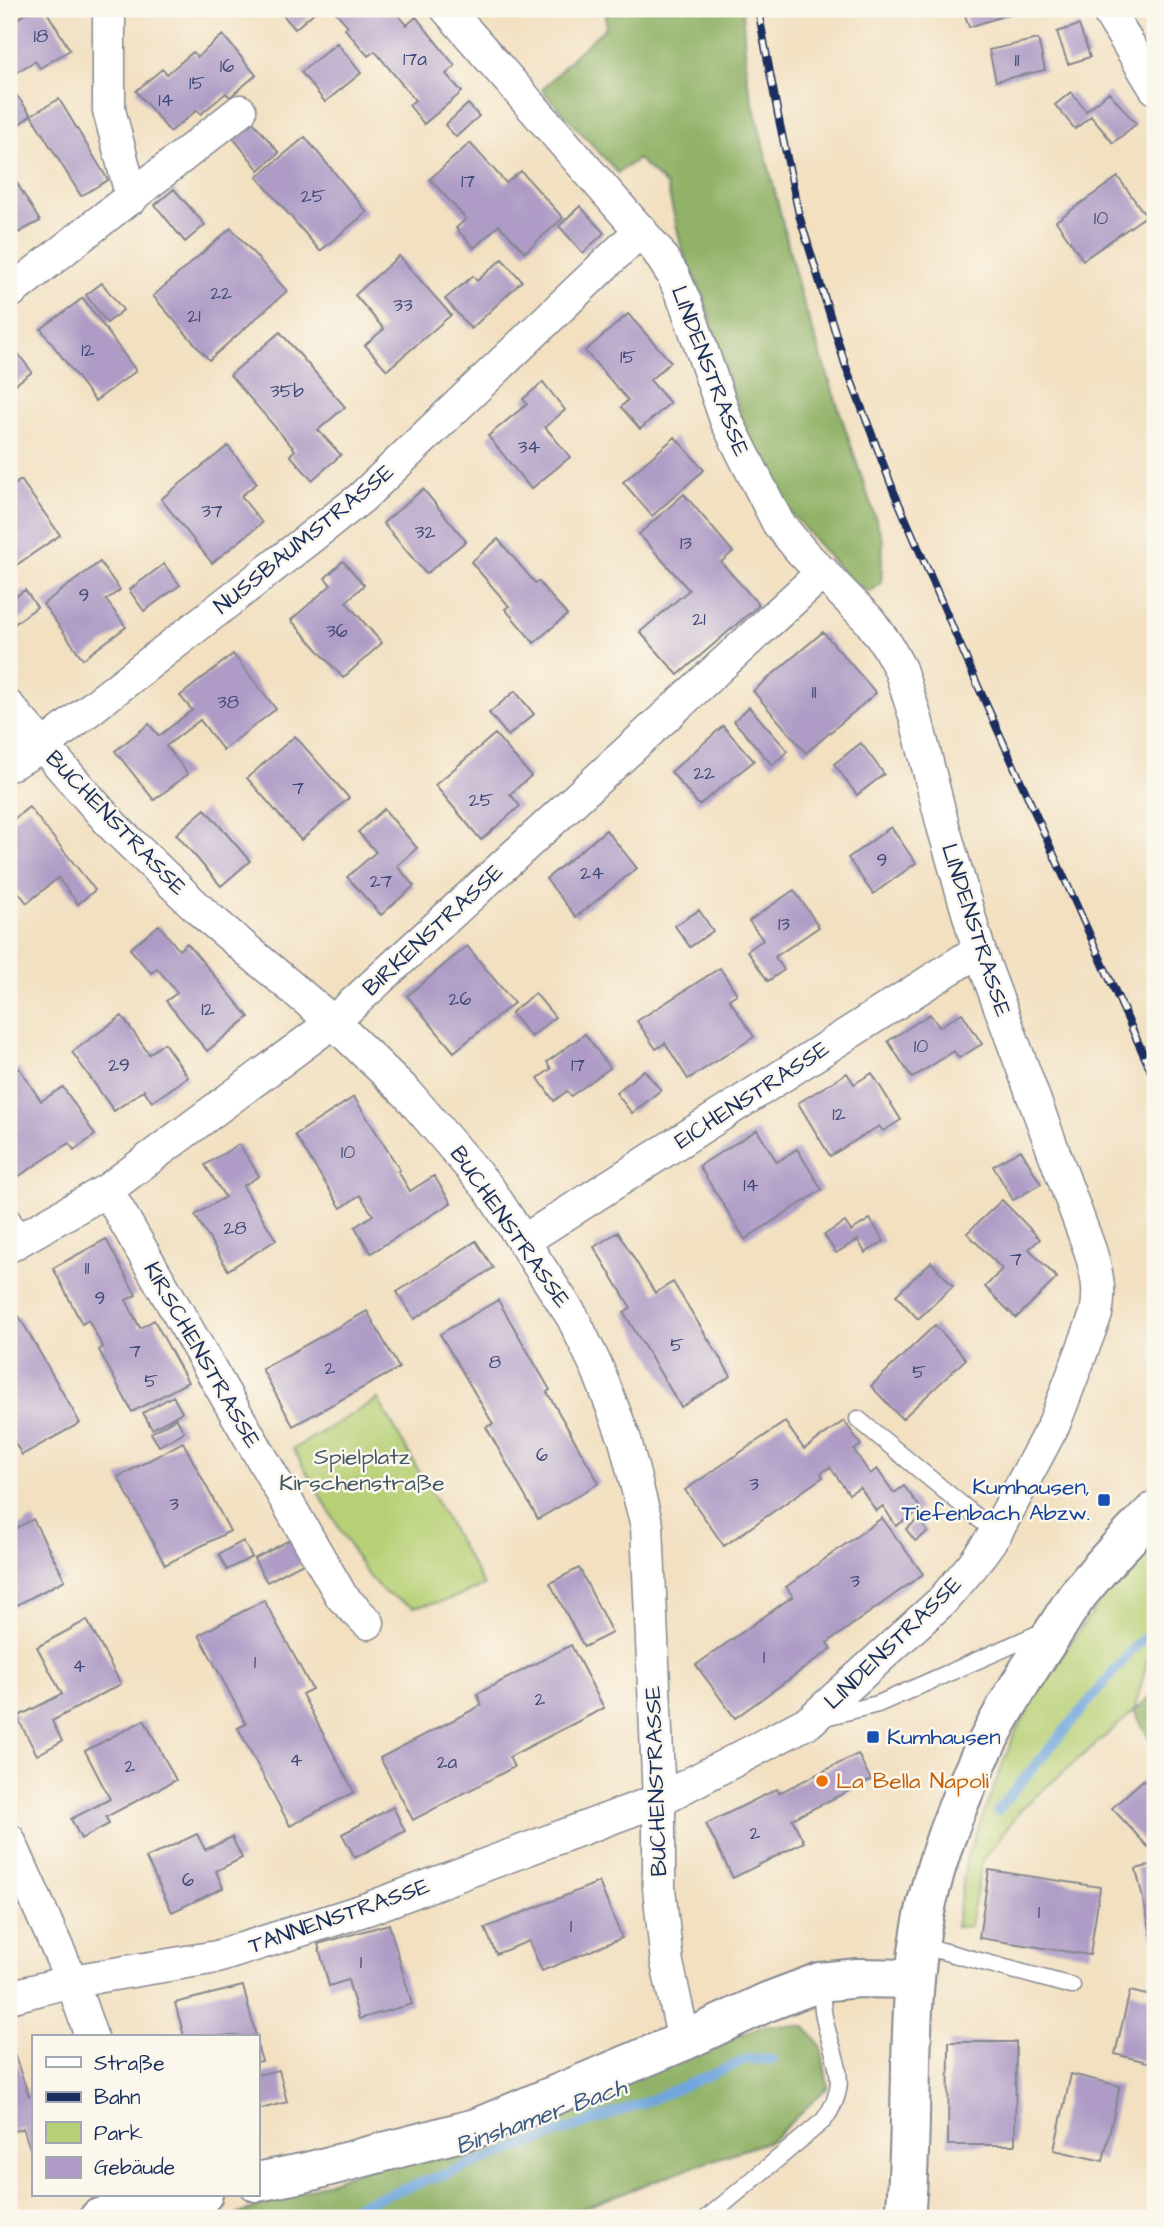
<svg xmlns="http://www.w3.org/2000/svg" width="1164" height="2227" viewBox="0 0 1164 2227" font-family="'Architects Daughter',sans-serif">
<style>
.green{fill:#b7d076;stroke:#69806a;stroke-width:2}
.forest{fill:#91b267;stroke:#567062;stroke-width:2}
.lines{fill:none;stroke-linecap:round;stroke-linejoin:round}
.stream{stroke:#6fa6dd;stroke-width:10}
.building{fill:#ae9cc6}
.service-casing{stroke:#868890;stroke-width:19}
.minor-casing{stroke:#868890;stroke-width:35}
.tertiary-casing{stroke:#868890;stroke-width:42}
.primary-casing{stroke:#868890;stroke-width:42}
.service{stroke:#fff;stroke-width:16}
.minor{stroke:#fff;stroke-width:32}
.tertiary{stroke:#fff;stroke-width:38}
.primary{stroke:#fff;stroke-width:38}
.rail-casing{stroke:#1b2f5e;stroke-width:8}
.rail{stroke:#fbf7ec;stroke-width:5;stroke-dasharray:16;stroke-linecap:butt}
.transit-dot{fill:#1a4fb4;stroke:#fbf7ec;stroke-width:2.5}
.food-dot{fill:#e8710a;stroke:#fbf7ec;stroke-width:2.5}
.labels{text-anchor:middle;dominant-baseline:central;stroke-width:5;stroke-linejoin:round;paint-order:stroke}
.number-label{font-size:19px;fill:#404a78}
.street-label{font-size:23px;fill:#1b2f5e;stroke:#fbf7ec}
.park-label{font-size:23px;fill:#425764;stroke:#fbf7ec}
.transit-label{font-size:23px;fill:#164399;stroke:#fbf7ec;text-anchor:end}
.food-label{font-size:23px;fill:#c56008;stroke:#fbf7ec;text-anchor:start}
.water-label{font-size:24px;font-style:italic;fill:#38598a;stroke:#fbf7ec}
</style>
<rect width="100%" height="100%" fill="#fbf7ec"/>
<filter id="ink" filterUnits="userSpaceOnUse"><feTurbulence type="fractalNoise" baseFrequency=".0143" numOctaves="2"/><feDisplacementMap in="SourceGraphic" scale="14" xChannelSelector="R" yChannelSelector="G"/><feConvolveMatrix kernelMatrix="1 2 1 2 8 2 1 2 1" color-interpolation-filters="sRGB"/></filter>
<filter id="wash" filterUnits="userSpaceOnUse"><feTurbulence type="fractalNoise" baseFrequency=".00686" numOctaves="4" result="noise"/><feDisplacementMap in="SourceGraphic" scale="28" xChannelSelector="R" yChannelSelector="G"/><feGaussianBlur stdDeviation="1.57" result="paint"/><feColorMatrix in="noise" values="0 0 0 0 0 0 0 0 0 0 0 0 0 0 0 0 0 1.4 0 .05"/><feComposite in="paint" operator="in"/></filter>
<g filter="url(#wash)">
<rect width="100%" height="100%" fill="#f2e0c1"/>
<path class="green" d="M378 1399 484 1586 445 1601 413 1607 383 1592 363 1569 293 1449Z
M1155 1540V1632L1134 1711 1022 1808 982 1862 970 1926 956 1927 967 1857 1014 1735 1047 1677 1104 1595Z"/>
<path class="forest" d="M606 9H742L747 79 800 293 883 541 881 584 869 592 851 582 791 513 755 454 730 386 704 299 682 249 667 186 638 159 618 173 542 90 576 54 606 27Z
M1155 1693V1750L1134 1711Z
M766 2025 805 2026 821 2046 828 2087 772 2140 678 2172 557 2218H228Z"/>
<g class="lines">
<path class="stream" d="M997 1811 1137 1644 1155 1630
M322 2218 643 2103 748 2059 773 2060"/>
</g>
<g id="blocks">
<path class="building" d="M33 9H45L70 50 40 68 35 61 9 77V17L12 22Z
M278 9H318L295 29Z
M333 9H393L407 25 416 17 455 66 446 74 462 92 424 124 409 105 415 100 375 51 368 56 345 29 348 26Z
M963 9H1025L969 27Z
M1079 25 1090 57 1068 64 1057 32Z
M223 35 256 75 230 97 226 93 201 114 197 110 170 132 136 91 162 69 167 74 193 52 197 57Z
M1038 39 1045 70 996 81 989 50Z
M337 43 361 73 325 102 301 72Z
M1071 92 1086 111 1109 92 1136 124 1113 143 1091 116 1075 129 1055 105Z
M15 93 31 115 9 132V97Z
M59 99 108 180 81 196 31 115Z
M468 104 479 116 456 137 445 125Z
M249 117 279 153 259 170 229 133Z
M305 137 367 212 320 251 257 177Z
M470 143 506 183 521 171 563 218 525 252 499 225 474 248 456 228 466 219 430 179Z
M9 170 40 221 18 233 9 218Z
M1118 177 1146 216 1083 260 1056 221Z
M174 189 205 225 185 242 155 205Z
M580 206 604 233 583 253 559 226Z
M231 228 287 291 209 360 153 296Z
M399 256 451 315 387 370 365 345 384 329 355 295Z
M502 259 522 281 471 329 445 299 473 276 477 281Z
M102 283 123 310 107 323 86 295Z
M83 298 136 371 95 401 41 329Z
M628 314 671 362 650 380 670 403 640 429 621 407 628 400 585 351Z
M280 332 345 407 318 430 341 455 312 480 290 455 295 450 230 375Z
M17 352 32 372 9 389V357Z
M543 382 565 410 545 427 570 457 531 489 488 436 527 404 523 399Z
M675 437 704 470 652 516 623 482Z
M228 446 257 483 241 496 262 523 212 563 161 499Z
M21 480 60 535 15 566 9 556V489Z
M423 489 466 541 426 574 383 523Z
M684 494 733 552 721 562 759 605 678 675 640 632 689 590 639 534Z
M498 539 535 583 538 581 567 615 534 643 505 609 509 606 471 562Z
M343 561 364 585 346 602 382 643 343 678 291 620 331 585 325 578Z
M100 562 120 590 106 600 126 627 83 659 43 604Z
M164 564 180 585 144 611 129 590Z
M25 590 37 607 9 628V601Z
M823 632 876 693 806 753 753 691Z
M233 654 276 709 223 750 200 720 166 746 188 774 154 800 115 751 149 724 159 736 192 710 180 696Z
M515 691 534 714 508 736 489 713Z
M749 707 788 751 772 765 734 721Z
M723 726 754 761 699 805 671 772Z
M495 734 531 776 510 794 520 806 481 840 435 785Z
M295 736 349 798 301 840 247 778Z
M861 743 884 774 857 795 834 764Z
M29 807 95 890 78 904 58 878 27 903 9 880V823Z
M205 809 250 861 221 886 176 834Z
M384 809 417 848 397 866 414 886 381 915 347 877 376 852 358 832Z
M891 827 916 863 873 894 848 858Z
M606 830 637 868 576 917 546 879Z
M794 890 819 927 775 957 784 970 768 981 747 951 763 940 749 921Z
M699 910 713 931 690 947 675 926Z
M159 925 179 950 187 943 249 1017 207 1051 166 1001 177 993 157 968 151 973 130 949Z
M467 946 514 1003 454 1052 407 996Z
M720 968 737 994 729 999 754 1037 688 1079 665 1043 656 1049 637 1021Z
M535 993 555 1017 531 1037 511 1013Z
M962 1013 982 1044 959 1058 954 1051 912 1078 888 1041 930 1014 939 1027Z
M122 1016 149 1054 164 1043 188 1077 152 1102 144 1090 114 1111 72 1052Z
M585 1034 610 1068 571 1096 567 1091 554 1101 538 1078 551 1069 547 1062Z
M19 1068 41 1101 63 1087 95 1135 74 1150 69 1143 16 1178 9 1167V1074Z
M644 1070 661 1090 632 1113 616 1093Z
M847 1073 854 1084 872 1073 901 1120 883 1131 879 1126 830 1156 798 1103Z
M354 1097 400 1170 398 1171 410 1191 434 1176 451 1203 371 1253 355 1227 373 1215 360 1195 341 1208 295 1135Z
M757 1130 777 1162 797 1149 822 1190 745 1239 699 1166Z
M239 1144 259 1176 243 1186 276 1240 228 1270 195 1215 225 1197 205 1165Z
M1021 1150 1041 1184 1013 1200 993 1166Z
M1002 1200 1040 1239 1029 1249 1057 1278 1016 1318 985 1287 1002 1269 967 1233Z
M870 1219 884 1241 865 1253 858 1240 836 1253 824 1235 845 1222 851 1231Z
M618 1232 655 1293 673 1282 731 1376 681 1407 624 1313 631 1308 594 1247Z
M106 1239 136 1295 126 1300 140 1328 154 1320 188 1382 132 1412 99 1350 103 1347 88 1320 82 1324 53 1268Z
M476 1241 493 1268 414 1319 397 1292Z
M931 1262 953 1286 918 1319 896 1295Z
M498 1300 550 1390 547 1392 599 1483 538 1519 486 1427 493 1424 440 1334Z
M367 1311 399 1368 293 1426 262 1369Z
M19 1316 80 1423 22 1455 9 1432V1322Z
M935 1325 966 1359 902 1419 871 1386Z
M173 1396 182 1412 152 1429 143 1413Z
M176 1418 184 1432 159 1446 151 1433Z
M844 1421 861 1445 854 1450 870 1474 877 1469 894 1493 904 1486 921 1509 896 1526 883 1506 876 1511 860 1487 849 1494 830 1467 821 1473 823 1477 724 1546 685 1490 785 1422 804 1449Z
M183 1442 230 1531 165 1565 118 1477Z
M882 1518 923 1574 827 1643 831 1649 735 1718 696 1665 793 1596 786 1587Z
M33 1519 65 1580 9 1609V1532Z
M919 1519 928 1532 915 1541 906 1529Z
M293 1538 305 1562 267 1582 254 1559Z
M243 1541 252 1557 227 1570 219 1554Z
M579 1568 612 1633 584 1647 550 1583Z
M264 1600 312 1689 302 1694 354 1792 290 1826 238 1728 246 1724 199 1635Z
M87 1620 121 1684 52 1721 62 1741 37 1755 17 1717 62 1694 37 1647Z
M571 1645 604 1708 509 1757 514 1767 413 1820 380 1758 482 1705 477 1694Z
M9 1702 17 1717 9 1722Z
M144 1720 176 1780 106 1817 109 1824 81 1839 71 1819 110 1799 85 1751Z
M858 1754 871 1780 792 1819 804 1842 733 1878 706 1824 777 1789 779 1793Z
M1143 1780 1155 1793V1840L1148 1847 1112 1808Z
M393 1807 405 1831 355 1858 342 1834Z
M197 1834 205 1850 232 1837 242 1858 216 1871 223 1888 172 1912 146 1858Z
M1155 1864V1945L1154 1946 1136 1869Z
M989 1870 1100 1887 1090 1955 979 1938Z
M599 1882 622 1938 542 1971 529 1941 496 1954 485 1928Z
M389 1924 412 2004 359 2019 348 1980 329 1986 318 1944Z
M243 1986 256 2036H184L175 2003Z
M1130 1991 1155 1997V2064L1115 2054Z
M9 2040 29 2096 33 2095V2157L23 2128 9 2133Z
M949 2042H1016L1015 2145H948Z
M257 2045 262 2061 257 2062Z
M279 2070 287 2102 257 2110V2075Z
M1071 2074 1120 2086 1103 2161 1054 2150Z"/>
</g>
</g>
<g filter="url(#ink)">
<use href="#blocks" fill-opacity="0" stroke="#868890" stroke-width="2"/>
<g class="lines">
<defs>
<path id="service" d="M9 1213 23 1238
M858 1419 996 1533
M821 1718 878 1704 1044 1631
M920 1945 1072 1986
M707 2218 824 2120C850 2084 836 2064 826 2026 822 2012 822 1997 820 1982"/>
<path id="minor" d="M109 9V110L132 198
M1107 9 1155 88
M9 293 240 111
M9 707 114 827 203 913 333 1022 407 1093 489 1189 573 1318 598 1370 625 1440 647 1526 659 1800V1888L667 1963 684 2041
M9 765 43 746 361 498 641 230
M107 1190 342 1597 368 1623
M525 1240 979 950
M9 1246 107 1190 333 1022 823 572
M9 1840 72 1981 91 2036
M9 1997 72 1981 217 1957 367 1909 659 1800 810 1721 942 1601 972 1566 996 1533 1054 1424 1096 1314C1101 1291 1097 1273 1090 1250L979 950 943 826 916 719 900 669 887 645 869 620 802 552 778 523 726 420 687 307 673 275 657 250 447 9"/>
<path id="tertiary" d="M257 2182 307 2172 476 2128 684 2041 767 2002 820 1982 858 1978 915 1979
M99 2218 203 2194"/>
<path id="primary" d="M905 2218C913 2139 908 2059 915 1979 925 1854 983 1735 1053 1633 1064 1617 1073 1599 1086 1585 1107 1559 1131 1534 1155 1511"/>
</defs>
<use href="#service" class="service-casing"/>
<use href="#minor" class="minor-casing"/>
<use href="#tertiary" class="tertiary-casing"/>
<use href="#primary" class="primary-casing"/>
<use href="#service" class="service"/>
<use href="#minor" class="minor"/>
<use href="#tertiary" class="tertiary"/>
<use href="#primary" class="primary"/>
<defs>
<path id="rail" d="M758 9 778 115 799 215 846 367 894 492 978 686 1155 1080"/>
</defs>
<use href="#rail" class="rail-casing"/>
<use href="#rail" class="rail"/>
</g>
</g>
<g class="transit-dot">
<rect x="1097" y="1493" width="14" height="14" rx="3.5"/>
<rect x="866" y="1730" width="14" height="14" rx="3.5"/>
</g>
<circle class="food-dot" cx="822" cy="1781" r="7"/>
<g class="labels">
<g class="number-label">
<text x="41" y="36">18</text>
<text x="415" y="59">17a</text>
<text x="1017" y="60">11</text>
<text x="227" y="66">16</text>
<text x="197" y="83">15</text>
<text x="166" y="100">14</text>
<text x="468" y="181">17</text>
<text x="313" y="196">25</text>
<text x="1101" y="218">10</text>
<text x="221" y="293">22</text>
<text x="403" y="305">33</text>
<text x="194" y="316">21</text>
<text x="88" y="350">12</text>
<text x="628" y="357">15</text>
<text x="287" y="391">35b</text>
<text x="529" y="447">34</text>
<text x="212" y="511">37</text>
<text x="425" y="532">32</text>
<text x="686" y="543">13</text>
<text x="84" y="595">9</text>
<text x="699" y="619">21</text>
<text x="337" y="631">36</text>
<text x="814" y="692">11</text>
<text x="228" y="702">38</text>
<text x="704" y="773">22</text>
<text x="298" y="788">7</text>
<text x="481" y="800">25</text>
<text x="882" y="860">9</text>
<text x="592" y="873">24</text>
<text x="381" y="881">27</text>
<text x="784" y="924">13</text>
<text x="460" y="999">26</text>
<text x="208" y="1009">12</text>
<text x="921" y="1046">10</text>
<text x="119" y="1065">29</text>
<text x="578" y="1065">17</text>
<text x="839" y="1114">12</text>
<text x="348" y="1152">10</text>
<text x="751" y="1185">14</text>
<text x="235" y="1228">28</text>
<text x="1016" y="1259">7</text>
<text x="87" y="1268">11</text>
<text x="100" y="1298">9</text>
<text x="677" y="1345">5</text>
<text x="135" y="1351">7</text>
<text x="495" y="1362">8</text>
<text x="330" y="1368">2</text>
<text x="919" y="1372">5</text>
<text x="151" y="1381">5</text>
<text x="542" y="1455">6</text>
<text x="754" y="1484">3</text>
<text x="174" y="1504">3</text>
<text x="855" y="1581">3</text>
<text x="764" y="1657">1</text>
<text x="255" y="1662">1</text>
<text x="79" y="1666">4</text>
<text x="540" y="1699">2</text>
<text x="296" y="1760">4</text>
<text x="447" y="1762">2a</text>
<text x="130" y="1766">2</text>
<text x="755" y="1833">2</text>
<text x="188" y="1880">6</text>
<text x="1039" y="1912">1</text>
<text x="571" y="1926">1</text>
<text x="361" y="1962">1</text>
</g>
<g class="street-label">
<text transform="translate(710 371) rotate(69)">LINDENSTRASSE</text>
<text transform="translate(304 539) rotate(-39)">NUSSBAUMSTRASSE</text>
<text transform="translate(116 823) rotate(46)">BUCHENSTRASSE</text>
<text transform="translate(433 930) rotate(-43)">BIRKENSTRASSE</text>
<text transform="translate(976 930) rotate(72)">LINDENSTRASSE</text>
<text transform="translate(752 1095) rotate(-33)">EICHENSTRASSE</text>
<text transform="translate(510 1227) rotate(55)">BUCHENSTRASSE</text>
<text transform="translate(202 1355) rotate(60)">KIRSCHENSTRASSE</text>
<text transform="translate(893 1643) rotate(-44)">LINDENSTRASSE</text>
<text transform="translate(656 1781) rotate(-92)">BUCHENSTRASSE</text>
<text transform="translate(339 1916) rotate(-19)">TANNENSTRASSE</text>
</g>
<g class="park-label">
<text x="362" y="1457">Spielplatz<tspan x="362" dy="26">Kirschenstraße</tspan></text>
</g>
<g class="transit-label">
<text x="1090" y="1487">Kumhausen,<tspan x="1090" dy="26">Tiefenbach Abzw.</tspan></text>
<text x="887" y="1737" text-anchor="start">Kumhausen</text>
</g>
<g class="food-label">
<text x="836" y="1781">La Bella Napoli</text>
</g>
<g class="water-label">
<text transform="translate(541 2117) rotate(-20)">Binshamer Bach</text>
</g>
</g>
<rect width="1164" height="2227" fill="none" stroke="#fbf7ec" stroke-width="35"/>
<rect x="32" y="2035" width="228" height="161" fill="#fbf7ec" stroke="#a1a7b3" stroke-width="2"/>
<rect x="46" y="2057" width="35" height="10" fill="#ffffff" stroke="#a1a7b3" stroke-width="2"/>
<text x="94" y="2070" font-size="21" fill="#1b2f5e">Straße</text>
<rect x="46" y="2092" width="35" height="10" fill="#1b2f5e" stroke="#a1a7b3" stroke-width="2"/>
<text x="94" y="2104" font-size="21" fill="#1b2f5e">Bahn</text>
<rect x="46" y="2122" width="35" height="21" fill="#b7d076" stroke="#a1a7b3" stroke-width="2"/>
<text x="94" y="2140" font-size="21" fill="#1b2f5e">Park</text>
<rect x="46" y="2157" width="35" height="21" fill="#ae9cc6" stroke="#a1a7b3" stroke-width="2"/>
<text x="94" y="2174" font-size="21" fill="#1b2f5e">Gebäude</text>
</svg>
